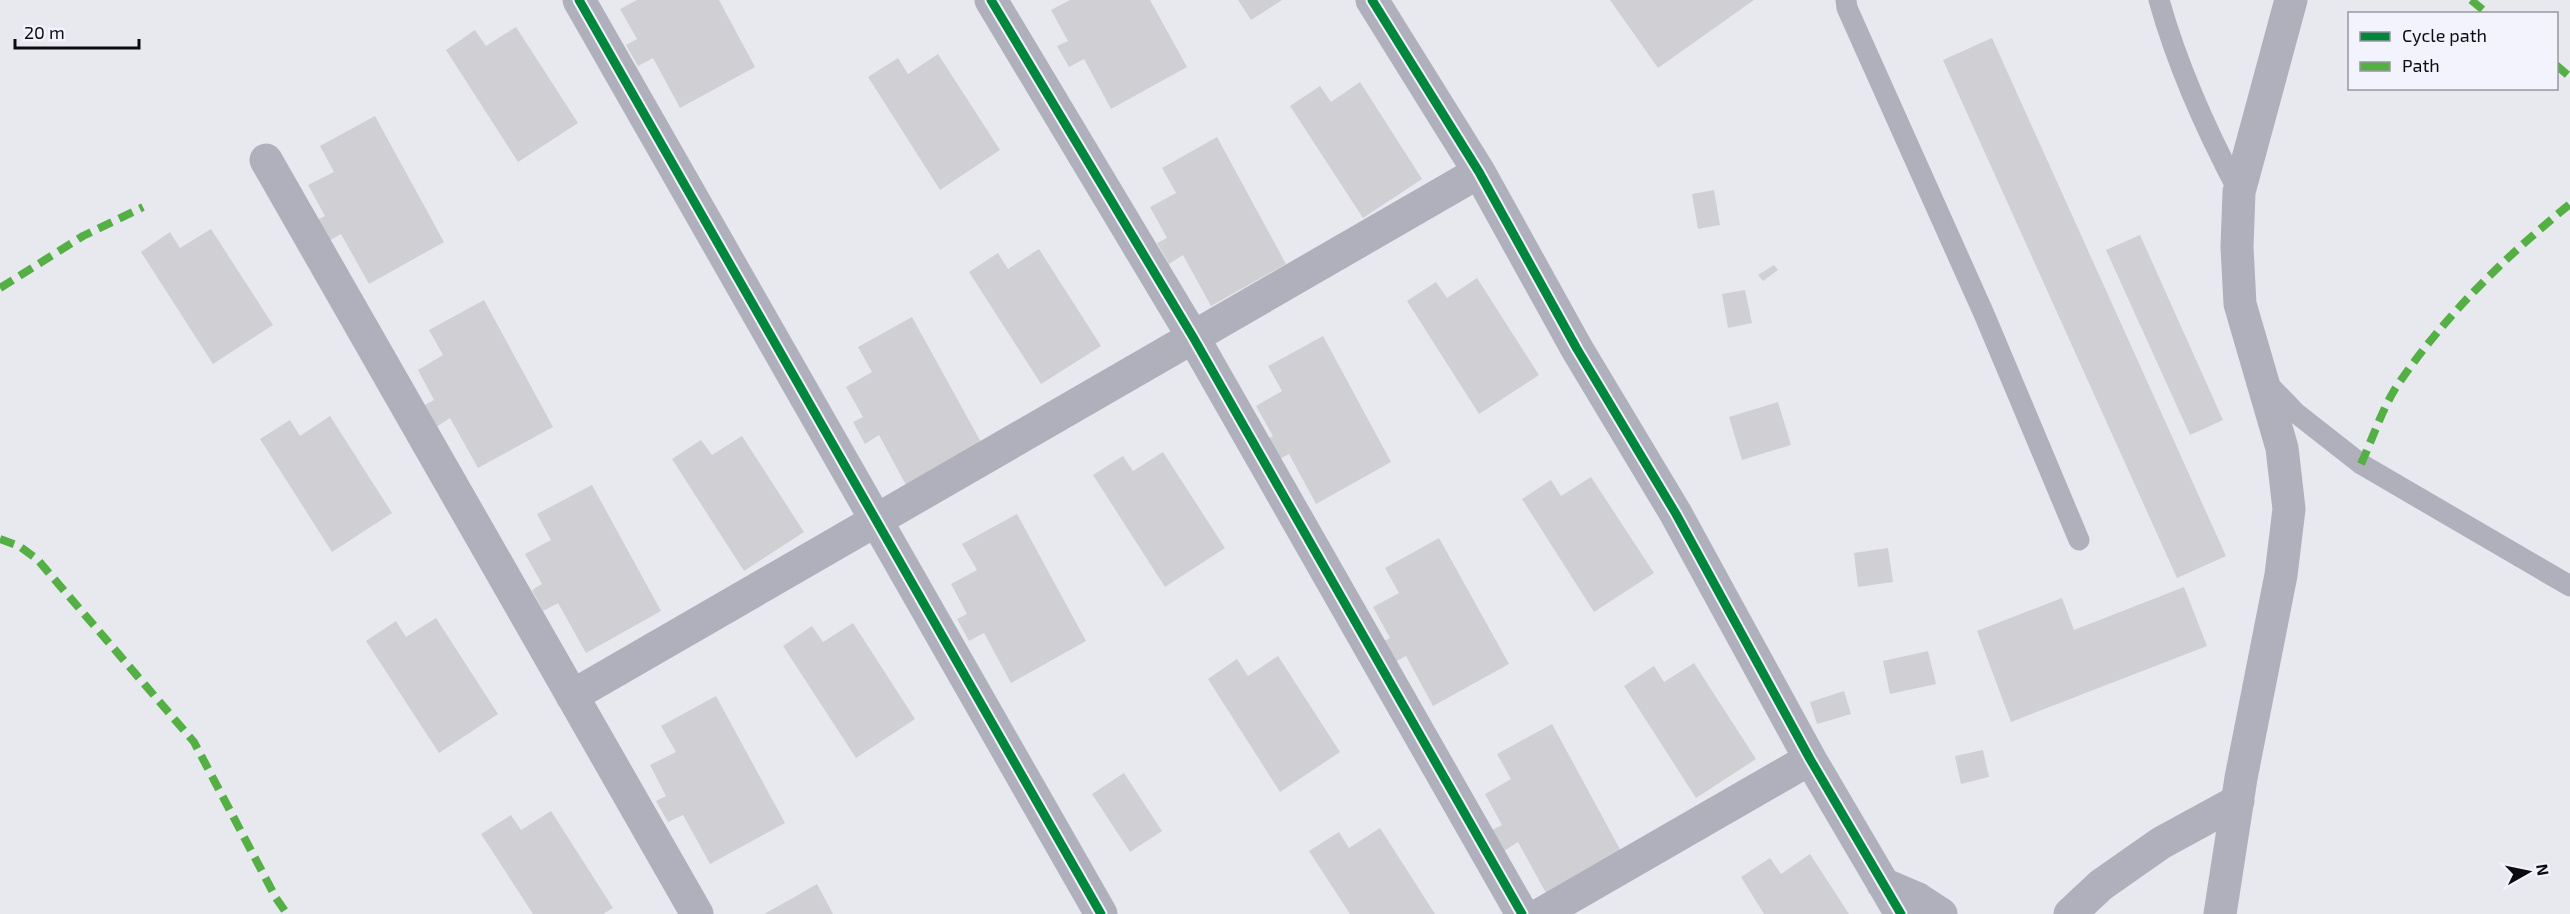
<svg xmlns="http://www.w3.org/2000/svg" width="2570" height="914" viewBox="0 0 2570 914" font-family="'Exo 2',sans-serif">
<style>
.building{fill:#cfcfd4}
.lines{fill:none;stroke-linecap:round;stroke-linejoin:round}
.lane{stroke:#afb0bc;stroke-width:21}
.street{stroke:#afb0bc;stroke-width:33}
.quiet{stroke:#54b044;stroke-width:8;stroke-dasharray:15 8;stroke-linecap:butt}
.cycleway-casing{stroke:#f3f3fd;stroke-width:13}
.cycleway{stroke:#00873e;stroke-width:9}
</style>
<rect width="100%" height="100%" fill="#e8e9ef"/>
<path class="building" d="M637 0H719L755 67 680 108 653 58 638 66 626 45 637 39 620 9Z
M1070 0H1150L1187 67 1111 109 1084 59 1069 67 1057 46 1068 41 1051 10Z
M1238 0H1282L1251 20Z
M1610 0H1754L1658 68Z
M516 27 578 123 518 162 446 50 475 30 486 46Z
M1992 38 2226 556 2177 578 1943 60Z
M938 54 1000 150 940 190 868 77 898 58 908 74Z
M1360 82 1422 179 1363 218 1290 106 1320 86 1331 102Z
M375 116 444 242 369 284 341 234 327 242 315 221 325 216 308 185 334 172 320 146Z
M1217 137 1286 264 1211 306 1183 255 1169 264 1157 243 1167 238 1150 207 1176 193 1162 168Z
M1714 190 1720 225 1698 229 1692 194Z
M211 229 273 325 213 364 141 252 170 232 180 248Z
M2140 235 2223 420 2190 435 2106 250Z
M1039 249 1101 346 1041 384 969 272 998 253 1008 269Z
M1774 265 1778 270 1763 281 1758 275Z
M1477 278 1539 375 1479 414 1407 301 1436 282 1447 298Z
M1745 290 1752 323 1728 328 1722 294Z
M484 300 553 427 478 468 450 418 436 427 425 405 434 400 418 370 443 355 429 330Z
M912 317 982 444 906 485 879 435 865 444 853 422 863 417 846 387 872 372 858 347Z
M1323 336 1391 462 1316 504 1289 454 1274 462 1263 442 1273 436 1256 406 1282 391 1268 366Z
M1778 402 1791 445 1742 460 1729 417Z
M330 416 392 513 332 552 260 439 290 420 300 436Z
M742 436 804 532 744 571 672 459 701 440 712 455Z
M1163 452 1225 548 1165 587 1093 475 1123 456 1133 471Z
M1591 477 1654 573 1594 612 1522 499 1551 480 1561 496Z
M592 485 661 611 586 653 558 603 543 611 532 590 542 584 525 554 551 540 537 514Z
M1017 514 1086 641 1011 683 984 633 969 641 957 619 967 614 951 584 977 570 962 544Z
M1439 538 1509 664 1433 706 1406 656 1391 664 1380 643 1390 638 1373 607 1399 593 1385 568Z
M1888 548 1893 582 1858 587 1854 553Z
M2184 587 2207 646 2011 722 1977 631 2062 598 2074 630Z
M436 618 498 714 439 753 366 641 396 621 406 637Z
M853 623 915 719 856 758 783 646 812 626 823 642Z
M1928 651 1936 684 1890 694 1883 661Z
M1278 656 1340 752 1280 792 1208 679 1237 659 1248 676Z
M1694 663 1756 759 1696 798 1624 686 1654 666 1664 682Z
M1844 691 1851 714 1817 724 1810 702Z
M716 696 785 823 710 864 683 815 668 822 656 801 666 796 650 765 676 752 661 726Z
M1552 724 1621 851 1546 893 1518 842 1504 851 1492 830 1502 825 1485 794 1511 779 1497 754Z
M1983 750 1989 777 1961 784 1955 756Z
M1124 773 1162 831 1130 852 1092 794Z
M551 811 613 908 603 914H533L481 834 511 815 521 830Z
M1380 828 1435 914H1350L1309 851 1339 832 1349 848Z
M1810 854 1849 914H1764L1741 877 1770 858 1781 874Z
M817 884 833 914H764L791 899Z"/>
<g class="lines">
<path class="lane" d="M1846 0 1847 8 1984 314 2079 540
M2159 0C2178 68 2206 130 2239 192
M2265 381 2296 413 2361 464 2570 586"/>
<path class="street" d="M579 0 1101 914
M991 0 1193 337 1522 914
M1372 0 1479 172 1577 349 1676 514 1810 759 1901 914
M266 160 697 914
M572 696 1479 172
M1883 884 1918 899 1941 914
M1541 914 1810 759
M2070 914 2101 885 2161 843 2238 801
M2220 914 2241 778 2281 575 2289 509 2282 448 2240 304 2237 247 2239 192 2291 0"/>
<path class="quiet" d="M2471 0 2488 14
M2556 65 2570 77
M0 288 83 236 143 207
M2361 464C2372 440 2381 412 2395 389 2442 318 2504 258 2570 204
M0 539 19 546 37 559 194 742 276 898 287 914"/>
<defs>
<path id="cycleway" d="M579 0 1101 914
M991 0 1193 337 1522 914
M1372 0 1479 172 1577 349 1676 514 1810 759 1901 914"/>
</defs>
<use href="#cycleway" class="cycleway-casing"/>
<use href="#cycleway" class="cycleway"/>
</g>
<rect x="2348" y="12" width="210" height="78" fill="#f3f3fd" stroke="#97979e" stroke-width="1.5"/>
<rect x="2360" y="32" width="30" height="9" fill="#00873e" stroke="#97979e" stroke-width="1.5"/>
<text x="2402" y="42" font-size="18" fill="#0c0c10">Cycle path</text>
<rect x="2360" y="62" width="30" height="9" fill="#54b044" stroke="#97979e" stroke-width="1.5"/>
<text x="2402" y="72" font-size="18" fill="#0c0c10">Path</text>
<g transform="translate(2528 872) rotate(81)" stroke="#f3f3fd" stroke-width="4.5" paint-order="stroke">
<path d="M0-4.5L10 22L0 15L-10 22Z" fill="#0c0c10"/>
<text y="-9" font-size="16" font-weight="bold" text-anchor="middle" fill="#0c0c10">N</text>
</g>
<path d="M15 39v9h124v-9" fill="none" stroke="#0c0c10" stroke-width="3"/>
<text x="24" y="39" font-size="18" fill="#0c0c10" stroke="#f3f3fd" stroke-width="4.5" paint-order="stroke">20 m</text>
</svg>
